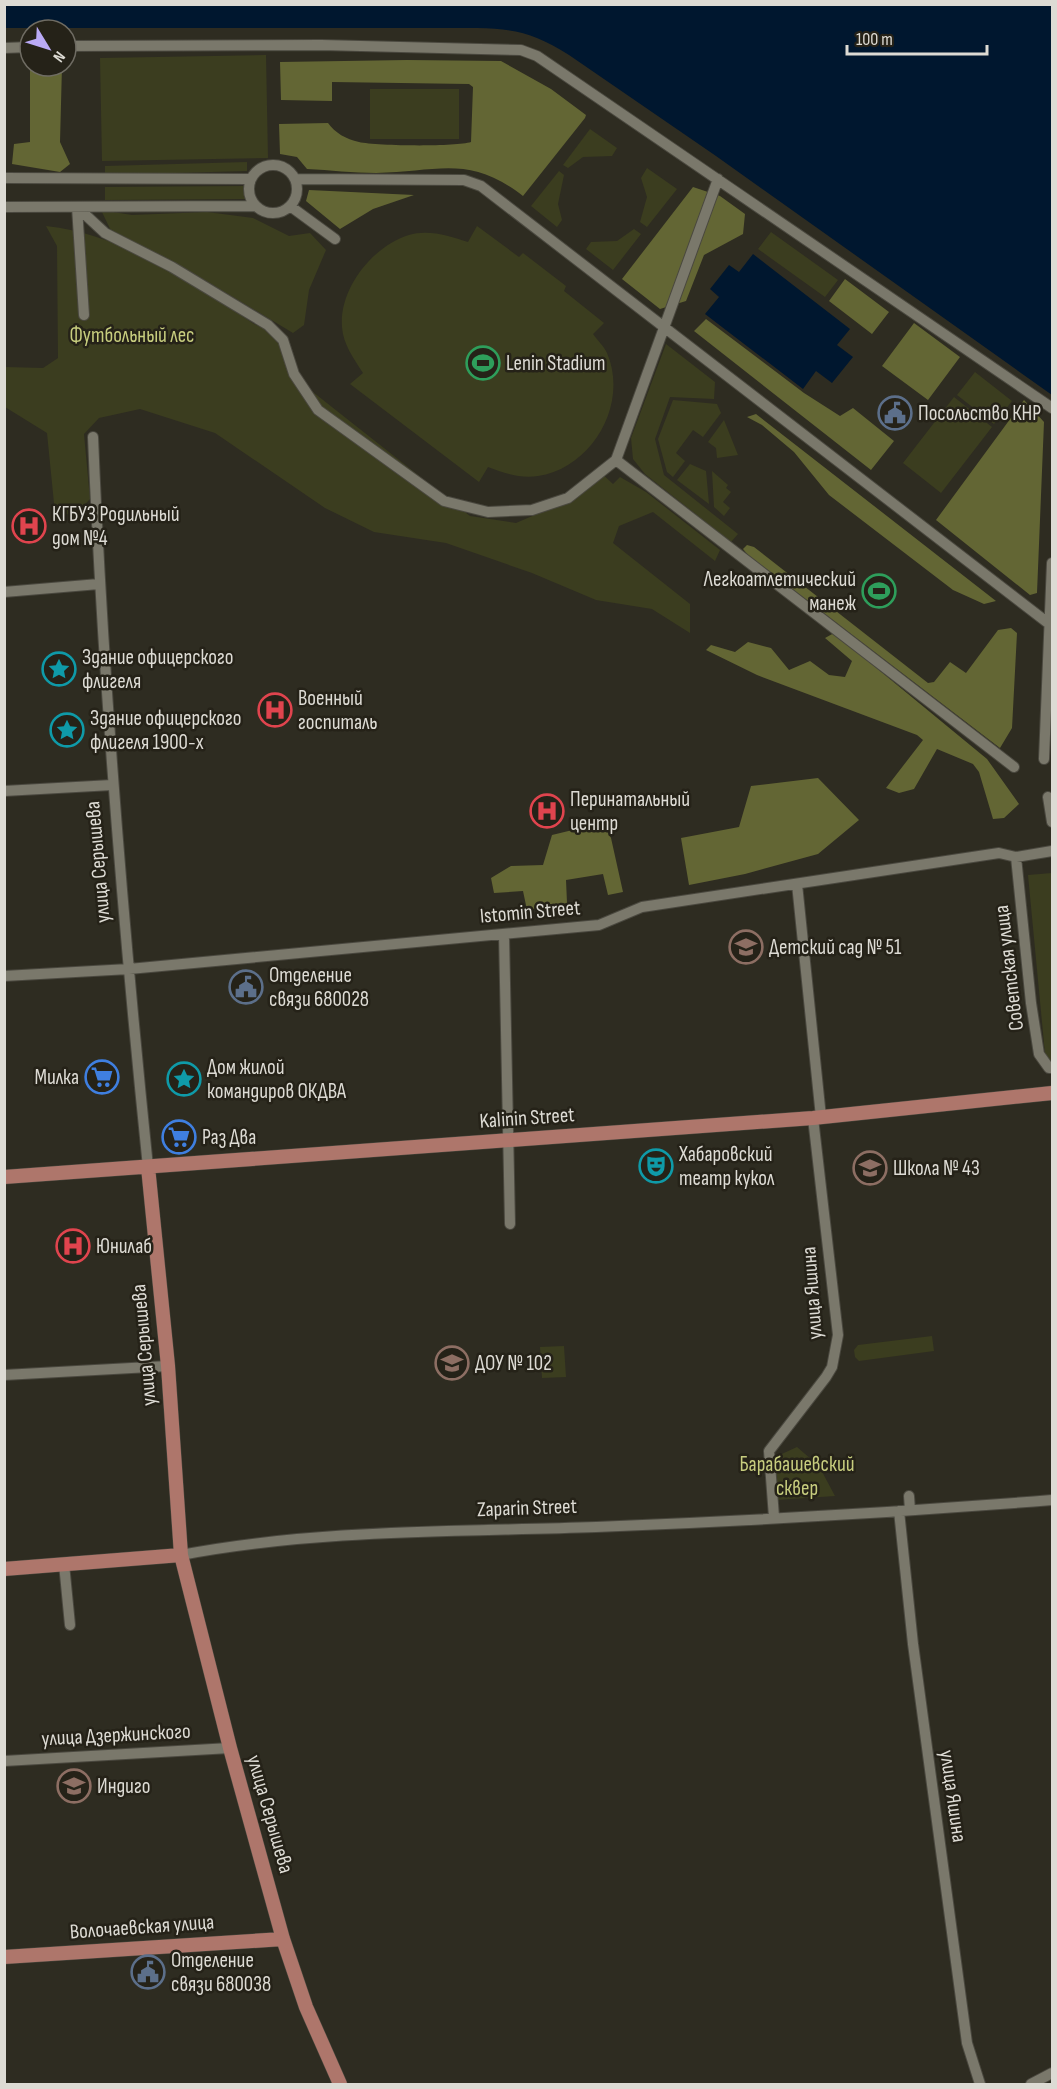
<svg xmlns="http://www.w3.org/2000/svg" width="1057" height="2089" viewBox="0 0 1057 2089" font-family="'Sofia Sans Condensed',sans-serif">
<style>
.green{fill:#3b3d1f}
.forest{fill:#636634}
.water{fill:#00172f}
.lines{fill:none;stroke-linecap:round;stroke-linejoin:round}
.minor-casing{stroke:#4a483f;stroke-width:12}
.major-casing{stroke:#4a483f;stroke-width:15}
.minor{stroke:#7a786b;stroke-width:10}
.major{stroke:#ae766b;stroke-width:14}
.labels{text-anchor:middle;dominant-baseline:central;stroke-width:5;stroke-linejoin:round;paint-order:stroke}
.park-label{font-size:21px;fill:#c7cd7e;stroke:#252218}
.poi-label{font-size:21px;fill:#dddbd4;stroke:#252218;text-anchor:start}
.street-label{font-size:21px;fill:#dddbd4;stroke:#252218}
</style>
<rect width="100%" height="100%" fill="#2e2c21"/>
<path class="green" d="M266 55 268 158 102 161 100 58Z
M370 89H459V139H370Z
M590 129 617 148 612 156 583 157 568 168 563 165Z
M247 162V171L105 175V166Z
M647 168 677 189 647 227 640 222 647 197 641 178Z
M559 171 564 175 558 204 562 220 557 227 531 206Z
M246 186V199L105 200V187Z
M101 210 132 215 207 212 253 218 289 236 310 233 326 250 309 290 304 325 293 333 183 267 114 237Z
M46 226C126 235 188 281 254 324L273 332 299 381 470 516 516 523 551 508 598 470 613 484 620 477 646 492 720 550 715 561 653 512 619 526 613 543 690 604V633L652 609 596 600 532 573 446 543 374 532 325 508 215 433 140 409 99 418 84 434 90 499 75 515 55 513 47 433 5 407V367L43 368 58 358 57 246Z
M477 226 519 257 523 253 566 286 564 291 604 323 593 334C597 340 604 346 607 353 629 404 592 468 538 476 521 479 504 473 488 467L479 482 350 384 363 373C354 359 343 344 342 327 339 288 373 246 409 235 428 229 450 236 468 242Z
M634 229 641 234 613 270 586 249 591 242 617 241Z
M771 232 838 280 825 297 758 249Z
M666 344 715 382 714 399 670 397 655 439 664 475 738 534 731 542 645 474 633 459 631 438Z
M975 372 1012 401 994 424 957 395Z
M954 397 992 427 941 493 903 463Z
M673 400 717 404 721 413 703 437 693 430 676 453 685 461 673 477 667 472 658 439Z
M724 420 738 455 717 458 716 448 708 442Z
M690 464 706 471 709 504 677 480Z
M712 471 728 485 726 488 731 492 723 502 730 508 724 516 714 507Z
M1052 873V1063L1046 1064 1028 875Z
M932 1336 934 1351 859 1361 855 1357 854 1350 858 1345Z
M564 1346 566 1377 542 1378 540 1347Z
M797 1447 819 1466 835 1496 776 1500 773 1458Z"/>
<path class="forest" d="M407 60 501 61 551 89 586 115 585 118 523 196C469 154 438 172 376 173 353 173 330 170 307 169L297 157 280 154 279 124 328 123C335 133 346 139 359 142 376 146 455 147 471 142L473 87 469 84 332 82V101L281 100 280 62Z
M30 66H62L60 142 70 164 60 172 12 164 14 144 30 142Z
M693 187 720 196 745 214 743 234 704 255 686 301 660 309 622 279Z
M309 190 414 195 373 209 340 229 306 201Z
M845 279 889 312 872 334 829 301Z
M706 319 804 393 840 416 853 408 894 441 871 470 694 331Z
M914 323 960 357 928 400 882 366Z
M1024 400 1044 422 1037 593 1030 595 936 520Z
M756 414 996 601 984 604 953 590 829 495 794 452 762 425 747 417Z
M747 545 754 547 928 683 934 682 950 662 966 673 998 630 1011 628 1017 633 1012 728 1000 748 748 555 743 549Z
M834 633 987 759 1019 804 1004 818 993 819 979 772 973 764 937 749 914 789 899 793 886 788 923 740 917 735 757 675 706 650 711 645 735 652 748 642 771 648 789 670 810 661 829 675 845 677 852 661 825 638Z
M818 778 859 820 818 854 745 874 689 885 681 838 739 827 751 786Z
M585 827 606 829 611 838 623 892 608 895 603 874 566 880 567 903 527 910 523 891 494 893 491 878 511 866 543 865 552 835Z"/>
<path class="water" d="M4 5H1052V395L716 156 569 55C535 34 517 29 477 28H5Z
M753 254 850 329 837 345 853 357 832 383 816 371 803 389 705 314 719 297 710 289 729 265 739 272Z"/>
<g class="lines">
<defs>
<path id="minor" d="M66 46 321 45 521 50 537 56 1052 408
M4 48 30 47
M249 189a24 24 0 1 1 48 0a24 24 0 1 1-48 0Z
M4 178 250 179
M296 179 464 180 481 186 1048 623
M718 179 616 460 1014 767
M290 206 335 239
M4 207 255 206
M84 315 77 207 105 233 172 267 268 325 283 340 294 374 318 410 444 501 488 512 532 510 568 498 616 460
M93 437C103 681 123 924 148 1167
M4 592 99 584
M1044 759 1052 563
M4 791 112 785
M1048 797 1052 822
M1016 857 1031 1003 1039 1054 1049 1068H1052
M797 884 821 1117
M504 934 510 1224
M4 976 129 969 599 925 642 907 999 853 1016 857 1052 851
M4 1375 168 1366
M909 1496 910 1510
M899 1511 913 1644 967 2043 980 2084
M774 1517 769 1451 826 1377 832 1367 838 1335 813 1118
M181 1555C317 1529 458 1532 596 1527 748 1521 901 1512 1052 1500
M64 1564 70 1625
M4 1761 230 1748
M1031 2084 1052 2073"/>
<path id="major" d="M148 1167 168 1366 181 1555 230 1748 283 1939 306 2007 340 2084
M4 1177 813 1118 1052 1093
M4 1569 181 1555
M4 1957 283 1939"/>
</defs>
<use href="#minor" class="minor-casing"/>
<use href="#major" class="major-casing"/>
<use href="#minor" class="minor"/>
<use href="#major" class="major"/>
</g>
<defs>
<symbol id="stadium-ring" viewBox="-11 -11 22 22"><circle r="9.5" fill="#252218" stroke="#2e9e5b" stroke-width="1.5"/><path d="M0-5a6.5 5 0 1 0 0 10a6.5 5 0 1 0 0-10ZM-3.5-1.8h7v3.6h-7Z" fill="#2e9e5b"/></symbol>
<symbol id="civic-ring" viewBox="-11 -11 22 22"><circle r="9.5" fill="#252218" stroke="#5c6f8a" stroke-width="1.5"/><path d="M-.6-6.5H3V-4.5H.6V-3L4-1V1h2V6H-6V1h2V-1L-.6-3ZM-1.2 2.5V6h2.4V2.5Z" fill="#5c6f8a"/></symbol>
<symbol id="hospital-ring" viewBox="-11 -11 22 22"><circle r="9.5" fill="#252218" stroke="#e0444e" stroke-width="1.5"/><path d="M-5-5h3v3.5h4V-5h3V5h-3V1.5h-4V5h-3Z" fill="#e0444e"/></symbol>
<symbol id="sight-ring" viewBox="-11 -11 22 22"><circle r="9.5" fill="#252218" stroke="#0f9aa8" stroke-width="1.5"/><path d="M0-6L1.8-2.2L6-1.7L2.9 1.2L3.7 5.4L0 3.3L-3.7 5.4L-2.9 1.2L-6-1.7L-1.8-2.2Z" fill="#0f9aa8"/></symbol>
<symbol id="school-ring" viewBox="-11 -11 22 22"><circle r="9.5" fill="#252218" stroke="#8d6e63" stroke-width="1.5"/><path d="M0-5L7-2L0 1L-7-2ZM-4 1L0 2.5L4 1V4Q0 6-4 4Z" fill="#8d6e63"/></symbol>
<symbol id="supermarket-ring" viewBox="-11 -11 22 22"><circle r="9.5" fill="#252218" stroke="#3f7fe0" stroke-width="1.5"/><path d="M-6-5.5h2.5l.6 2H6L4.5 2H-2.5L-4.4-4H-6ZM-1.5 3.2a1.3 1.3 0 1 0 .1 0ZM3 3.2a1.3 1.3 0 1 0 .1 0Z" fill="#3f7fe0"/></symbol>
<symbol id="theatre-ring" viewBox="-11 -11 22 22"><circle r="9.5" fill="#252218" stroke="#0f9aa8" stroke-width="1.5"/><path d="M-5-5.5Q0-4 5-5.5V0Q5 5 0 6Q-5 5-5 0ZM-3.3-2.5H-1v1.5H-3.3ZM1-2.5H3.3v1.5H1ZM-2.8 1Q0 5.5 2.8 1Z" fill="#0f9aa8"/></symbol>
</defs>
<g fill-rule="evenodd">
<use href="#stadium-ring" x="464" y="344" width="38" height="38"/>
<use href="#civic-ring" x="876" y="394" width="38" height="38"/>
<use href="#hospital-ring" x="10" y="507" width="38" height="38"/>
<use href="#stadium-ring" x="860" y="572" width="38" height="38"/>
<use href="#sight-ring" x="40" y="650" width="38" height="38"/>
<use href="#hospital-ring" x="256" y="691" width="38" height="38"/>
<use href="#sight-ring" x="48" y="711" width="38" height="38"/>
<use href="#hospital-ring" x="528" y="792" width="38" height="38"/>
<use href="#school-ring" x="727" y="928" width="38" height="38"/>
<use href="#civic-ring" x="227" y="968" width="38" height="38"/>
<use href="#supermarket-ring" x="83" y="1058" width="38" height="38"/>
<use href="#sight-ring" x="165" y="1060" width="38" height="38"/>
<use href="#supermarket-ring" x="160" y="1118" width="38" height="38"/>
<use href="#theatre-ring" x="637" y="1147" width="38" height="38"/>
<use href="#school-ring" x="851" y="1149" width="38" height="38"/>
<use href="#hospital-ring" x="54" y="1227" width="38" height="38"/>
<use href="#school-ring" x="433" y="1344" width="38" height="38"/>
<use href="#school-ring" x="55" y="1767" width="38" height="38"/>
<use href="#civic-ring" x="129" y="1953" width="38" height="38"/>
</g>
<g class="labels">
<g class="park-label">
<text x="132" y="335">Футбольный лес</text>
<text x="797" y="1464">Барабашевский<tspan x="797" dy="24">сквер</tspan></text>
</g>
<g class="poi-label">
<text x="506" y="363">Lenin Stadium</text>
<text x="918" y="413">Посольство КНР</text>
<text x="52" y="514">КГБУЗ Родильный<tspan x="52" dy="24">дом №4</tspan></text>
<text x="856" y="579" text-anchor="end">Легкоатлетический<tspan x="856" dy="24">манеж</tspan></text>
<text x="82" y="657">Здание офицерского<tspan x="82" dy="24">флигеля</tspan></text>
<text x="298" y="698">Военный<tspan x="298" dy="24">госпиталь</tspan></text>
<text x="90" y="718">Здание офицерского<tspan x="90" dy="24">флигеля 1900-х</tspan></text>
<text x="570" y="799">Перинатальный<tspan x="570" dy="24">центр</tspan></text>
<text x="769" y="947">Детский сад № 51</text>
<text x="269" y="975">Отделение<tspan x="269" dy="24">связи 680028</tspan></text>
<text x="207" y="1067">Дом жилой<tspan x="207" dy="24">командиров ОКДВА</tspan></text>
<text x="79" y="1077" text-anchor="end">Милка</text>
<text x="202" y="1137">Раз Два</text>
<text x="679" y="1154">Хабаровский<tspan x="679" dy="24">театр кукол</tspan></text>
<text x="893" y="1168">Школа № 43</text>
<text x="96" y="1246">Юнилаб</text>
<text x="475" y="1363">ДОУ № 102</text>
<text x="97" y="1786">Индиго</text>
<text x="171" y="1960">Отделение<tspan x="171" dy="24">связи 680038</tspan></text>
</g>
<g class="street-label">
<text transform="translate(98 862) rotate(-95)">улица Серышева</text>
<text transform="translate(530 912) rotate(-5)">Istomin Street</text>
<text transform="translate(1009 968) rotate(-97)">Советская улица</text>
<text transform="translate(527 1118) rotate(-4)">Kalinin Street</text>
<text transform="translate(812 1293) rotate(-94)">улица Яшина</text>
<text transform="translate(144 1345) rotate(-95)">улица Серышева</text>
<text transform="translate(527 1508) rotate(-2)">Zaparin Street</text>
<text transform="translate(116 1735) rotate(-3)">улица Дзержинского</text>
<text transform="translate(953 1796) rotate(82)">улица Яшина</text>
<text transform="translate(270 1814) rotate(74)">улица Серышева</text>
<text transform="translate(142 1927) rotate(-4)">Волочаевская улица</text>
</g>
</g>
<rect width="1057" height="2089" fill="none" stroke="#dddbd4" stroke-width="12"/>
<g transform="translate(48 48) rotate(128)"><circle r="28" fill="#252218" stroke="#6f6c63" stroke-width="1.5"/>
<path d="M0-4.5L10 22L0 15L-10 22Z" fill="#baaaf6"/>
<text y="-9" font-size="16" font-weight="bold" text-anchor="middle" fill="#dddbd4">N</text>
</g>
<path d="M847 45v9h140v-9" fill="none" stroke="#dddbd4" stroke-width="3"/>
<text x="856" y="45" font-size="18" fill="#dddbd4" stroke="#252218" stroke-width="4.5" paint-order="stroke">100 m</text>
</svg>
